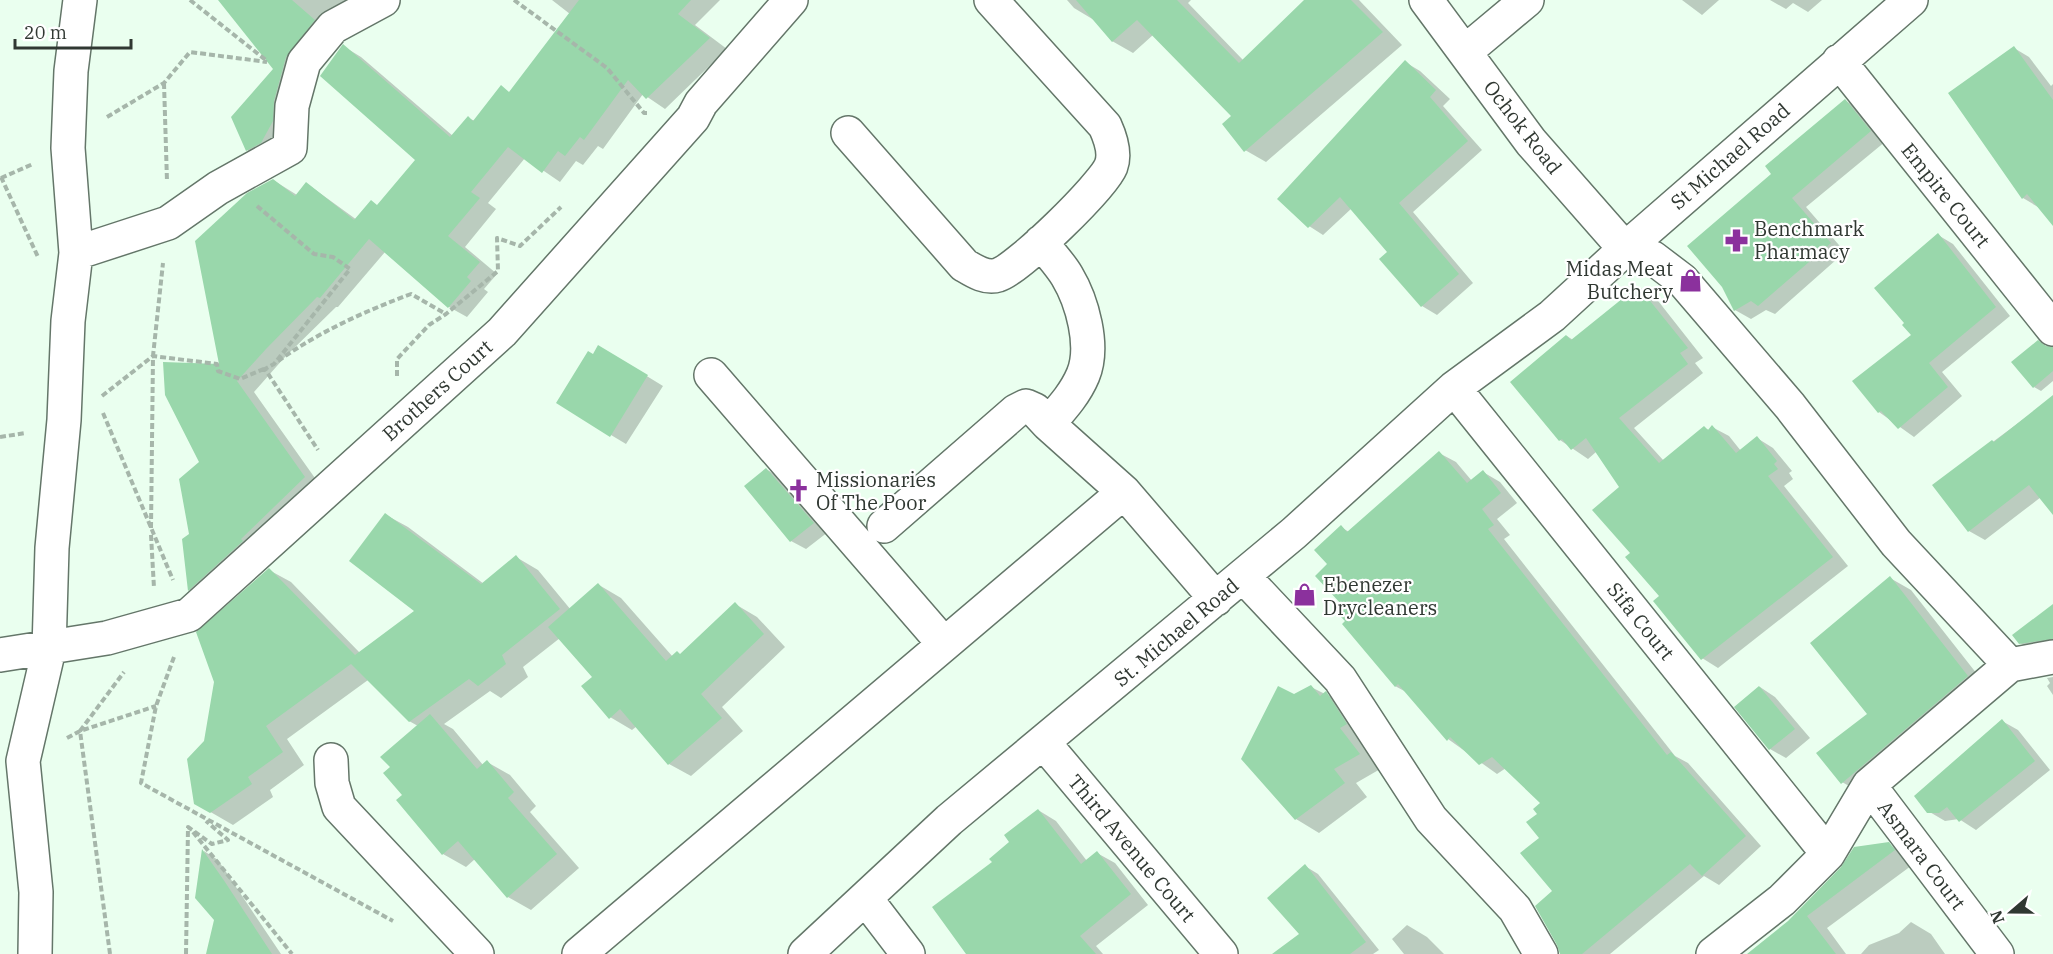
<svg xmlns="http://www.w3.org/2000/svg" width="2053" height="954" viewBox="0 0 2053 954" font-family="'IBM Plex Serif',serif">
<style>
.shadow{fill:#0003}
.building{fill:#99d7ab}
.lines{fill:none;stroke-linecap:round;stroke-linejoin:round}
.minor-casing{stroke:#647669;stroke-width:36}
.path{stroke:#a6b6aa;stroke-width:4;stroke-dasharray:6 3;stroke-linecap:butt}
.minor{stroke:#fff;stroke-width:33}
.labels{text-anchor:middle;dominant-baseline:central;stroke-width:4.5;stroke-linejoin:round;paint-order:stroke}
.street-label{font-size:20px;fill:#303832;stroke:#fff}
.poi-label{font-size:20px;fill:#303832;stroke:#fff;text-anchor:start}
</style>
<rect width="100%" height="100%" fill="#eaffef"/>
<path class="shadow" d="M220 0H368L332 31 269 162 247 150 275 69Z
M552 0H720L695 25 727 49 665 109 643 94 603 149 598 146 583 165 576 161 560 182 525 158 488 203 496 209 465 247 497 274 484 289 488 292 467 317 449 307 385 252 338 307H336L284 358 254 392 322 488 207 600 189 590 190 535 201 462 221 366 273 180 297 195 306 183 357 220 378 206 417 160 343 46 361 57 453 136 468 118 475 121 501 87 510 93 570 14Z
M1067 0H1191L1188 3 1243 60 1306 0H1359L1402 45 1266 162 1245 150 1233 116 1153 35 1133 53 1112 41 1094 20 1074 8Z
M1682 0H1719L1702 15Z
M1770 0H1822L1808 12 1793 3 1786 9Z
M2014 48 2029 57 2051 86 2053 84V216L2023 198Z
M1405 62 1420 71 1450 99 1443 106 1482 150 1413 212 1473 283 1437 315 1422 306 1381 259 1389 253 1352 208 1323 235 1309 226Z
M1846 101 1861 110 1886 141 1806 207 1845 252 1775 314 1766 310 1751 319 1735 310 1773 174Z
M1938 235 1953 244 2010 316 1942 372 1962 396 1914 437 1879 412 1913 336Z
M1639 287 1655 297 1703 358 1695 363 1703 373 1634 428 1664 461 1704 428 1709 430 1712 427 1729 436 1741 451 1757 438 1773 448 1792 471 1789 473 1793 479 1784 486 1848 566 1718 668 1702 658 1632 554 1621 487 1596 452 1588 459 1560 440 1567 336 1573 340Z
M2053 351V381L2041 391 2034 387Z
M593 356H614L663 386 626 444 611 435Z
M2053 397V513L2041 497 1985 540 1969 531 1935 485Z
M1439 453 1456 462 1472 481 1483 472 1500 482 1517 503 1497 519 1510 535 1504 539 1675 756 1688 763 1761 846 1719 885 1704 876 1610 954H1561L1554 892 1541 838 1539 814 1542 803 1506 768 1497 774 1448 739 1408 693 1395 686 1347 621 1329 564 1341 527 1349 532Z
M766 469 781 478 828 532 806 549 791 541Z
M386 515 408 527 484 584 516 557 538 570 571 610 599 585 621 598 673 657 681 655 735 604 757 617 785 647 722 707 743 731 691 776 669 764 637 726 632 730 610 717 594 677 560 638 523 667 528 677 501 698 490 691 444 724 453 729 483 765 487 762 510 775 536 806 530 812 579 868 531 910 508 897 475 859 466 867 443 854 404 795 392 767 418 726 409 721 368 680 287 739 304 765 270 790 273 797 233 825 195 803 205 742 269 570 291 582 360 653 417 611Z
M1890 578 1911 590 1988 688 1863 794 1842 782 1869 715Z
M2053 625V650L2036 652 2020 643Z
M2053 677V695L2047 686 2050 683 2047 678Z
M1311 687 1349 706 1382 768 1356 783 1367 797 1319 833 1296 819 1295 696Z
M1760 687 1775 697 1810 738 1786 758 1770 749 1736 707Z
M2002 721 2018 730 2050 770 1976 830 1959 819 1945 821 1928 811Z
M1038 810 1056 821 1087 861 1097 853 1115 863 1148 905 1096 946 1103 954H968L994 862Z
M1888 844 1909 856 1915 863 1827 928 1846 954H1749Z
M204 851 218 860 281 954H207L216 920Z
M1305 866 1318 874 1379 950 1373 954H1289L1301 935Z
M1911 922 1931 934 1945 954H1861L1869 945 1899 933Z
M1407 925 1427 937 1444 954H1404L1392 939Z"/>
<path class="building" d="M218 0H292L315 20 286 57 274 101 273 121 261 143 246 151 231 117 273 69Z
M579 0H691L678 14 710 38 646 99 628 80 584 140 580 137 565 156 558 151 542 173 508 147 471 192 480 198 448 236 480 262 467 277 471 281 448 308 369 239 320 298 317 297 266 349 237 381 305 477 241 539 243 541 188 591 182 539 189 534 179 479 199 462 165 395 163 362 219 364 195 241 247 193 273 179 295 196 306 182 354 220 371 200 377 205 415 160 320 76 343 44 450 137 468 116 473 121 501 85 509 92Z
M1076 0H1177L1239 63 1304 0H1351L1383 32 1244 152 1222 124 1231 116 1137 20 1112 42Z
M2014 46 2053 100V226L2027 194 2022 199 1948 93Z
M1405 60 1436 90 1430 97 1468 141 1399 203 1459 274 1421 307 1379 259 1387 252 1340 197 1308 228 1277 199Z
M1845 99 1871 131 1792 198 1831 243 1758 306 1751 301 1734 311 1722 287 1687 246 1771 174 1765 166Z
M1938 233 1996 307 1929 363 1948 387 1898 429 1881 411 1878 413 1852 381 1911 335 1902 325 1904 323 1874 288Z
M1638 286 1688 348 1680 353 1688 364 1619 418 1659 463 1704 426 1708 430 1712 425 1736 453 1757 436 1777 461 1774 464 1778 469 1768 476 1833 557 1701 660 1653 601 1659 596 1625 557 1630 553 1592 510 1619 487 1586 438 1571 450 1562 439 1559 441 1510 382 1566 335 1571 340Z
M2038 340 2046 346 2053 347V371L2033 388 2011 362Z
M598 345 648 375 610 437 556 403 588 351 593 354Z
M2053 395V515L2029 485 1968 532 1932 485 1992 440 1994 442Z
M1439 451 1467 483 1483 470 1501 493 1482 509 1494 525 1488 529 1667 755 1671 752 1746 836 1702 876 1690 864 1582 954H1560L1557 945 1535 906 1552 891 1520 853 1539 838 1526 822 1537 814 1533 809 1540 803 1492 757 1479 765 1450 737 1447 741 1398 684 1395 687 1342 624 1345 621 1335 611 1342 605 1315 576 1327 564 1314 550 1341 525 1347 532Z
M766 468 814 523 790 542 744 486Z
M385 513 481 584 516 555 560 609 502 655 506 664 478 686 469 679 409 722 351 664 266 726 283 752 248 777 252 784 210 813 194 804 187 759 204 741 214 682 196 632 269 568 355 655 414 611 349 561Z
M1890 576 1968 676 1841 784 1816 753 1867 714 1810 643Z
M598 583 666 661 677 651 680 654 735 602 764 634 701 694 722 718 668 765 620 709 609 719 581 686 592 677 548 627Z
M2053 604V639L2019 644 2012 635Z
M1311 685 1320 696 1326 691 1347 724 1340 728 1360 754 1334 769 1345 783 1295 820 1241 759 1278 686 1294 694Z
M1759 686 1795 729 1769 750 1734 707Z
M430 714 477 769 487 760 514 792 508 798 557 854 507 898 458 841 442 855 396 800 402 795 383 773 390 767 380 757Z
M2002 719 2035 761 1959 822 1947 807 1939 813H1927L1914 796Z
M1038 809 1081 864 1097 851 1131 894 1080 936 1096 954H966L932 907 992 862 989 859 1009 842 1004 835Z
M1889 842 1895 850 1807 916 1836 954H1747L1788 921 1841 867 1854 847Z
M202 849 225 882 272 954H206L214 920 195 898Z
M1305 864 1366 942 1350 954H1272L1299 934 1267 898Z"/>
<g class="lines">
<defs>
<path id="minor" d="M1426 0 1531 142 1625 249 1653 258 1682 280 1790 406 1896 543 2010 665
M1466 51 1527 0
M1839 61 2053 329
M848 133 964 265C974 271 986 279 998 275 1018 269 1103 186 1111 166 1116 153 1110 137 1105 126L991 0
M1041 242C1049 253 1060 264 1067 276 1082 301 1095 346 1083 375 1075 394 1062 408 1048 424L1124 492 1216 599
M76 253 168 223 218 188 290 148 292 106 304 62 333 27 383 0
M711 375 944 644
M1454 388 1828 854
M884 526 1016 411 1026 406 1035 410 1048 424
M1243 576 1340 679 1431 819 1515 909 1541 954
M0 655 107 638 189 615 502 332 693 118 701 103 791 0
M1044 743 1221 954
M331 760 332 783 339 807 477 954
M1869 785 1997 954
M866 899 908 954
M35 954 36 892 23 761 49 649 52 548 64 420 68 321 76 253 68 148 71 71 80 0
M579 954 1124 492
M805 954 949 820 1294 533 1454 388 1552 316 1625 249 1911 0
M1713 954 1782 900 1828 854 1869 785 2010 665 2053 657"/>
</defs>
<use href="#minor" class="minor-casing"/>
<path class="path" d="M190 0 267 61
M514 0 607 68 644 113H647
M164 83 167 181
M107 117 164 83 190 52 267 62
M1 177 38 257
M1 178 33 164
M257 206 314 254 333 257 350 269 274 364 265 369 318 450
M278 361C319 332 363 312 411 294L446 314
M397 376V359L429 325 446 314 498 271 497 238 520 246 561 207
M102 396 153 356 217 364 218 371 240 379 266 368
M103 413 173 580
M0 437 26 433
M151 528 153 356 163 263
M151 535 154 588
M174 657 156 706 141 783 393 921
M67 738 80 731 156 706
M193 832 292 954
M110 954 80 731 124 672
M186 954 188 827 212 844 228 840 206 821"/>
<use href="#minor" class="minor"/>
</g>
<defs>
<symbol id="pharmacy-bare" viewBox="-9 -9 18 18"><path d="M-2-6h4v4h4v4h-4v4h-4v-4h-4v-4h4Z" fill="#8b319d" stroke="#fff" stroke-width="2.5" paint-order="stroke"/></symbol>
<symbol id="shop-bare" viewBox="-9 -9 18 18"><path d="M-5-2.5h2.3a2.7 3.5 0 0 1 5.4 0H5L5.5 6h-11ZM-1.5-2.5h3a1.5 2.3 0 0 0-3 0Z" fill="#8b319d" stroke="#fff" stroke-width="2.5" paint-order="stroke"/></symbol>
<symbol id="church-bare" viewBox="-9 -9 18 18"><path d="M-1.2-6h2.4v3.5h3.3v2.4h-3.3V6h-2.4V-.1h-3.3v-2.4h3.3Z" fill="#8b319d" stroke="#fff" stroke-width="2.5" paint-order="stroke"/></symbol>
</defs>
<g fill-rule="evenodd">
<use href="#pharmacy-bare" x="1720" y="224" width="33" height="33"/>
<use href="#shop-bare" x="1674" y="264" width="33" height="33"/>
<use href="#church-bare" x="782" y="474" width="33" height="33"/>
<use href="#shop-bare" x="1288" y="578" width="33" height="33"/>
</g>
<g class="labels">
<g class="street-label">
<text transform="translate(1523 127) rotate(52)">Ochok Road</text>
<text transform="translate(1730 156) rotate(-41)">St Michael Road</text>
<text transform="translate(1946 195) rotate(51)">Empire Court</text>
<text transform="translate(437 390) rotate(-42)">Brothers Court</text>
<text transform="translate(1641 621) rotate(51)">Sifa Court</text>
<text transform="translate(1176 632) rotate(-40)">St. Michael Road</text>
<text transform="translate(1132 848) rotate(50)">Third Avenue Court</text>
<text transform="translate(1922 855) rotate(53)">Asmara Court</text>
</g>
<g class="poi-label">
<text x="1754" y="228">Benchmark<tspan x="1754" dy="23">Pharmacy</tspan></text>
<text x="1673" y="268" text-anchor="end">Midas Meat<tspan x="1673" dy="23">Butchery</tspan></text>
<text x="816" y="479">Missionaries<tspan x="816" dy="23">Of The Poor</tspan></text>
<text x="1323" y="584">Ebenezer<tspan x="1323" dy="23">Drycleaners</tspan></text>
</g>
</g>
<g transform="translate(2011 912) rotate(250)" stroke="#ffffff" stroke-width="4.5" paint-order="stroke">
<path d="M0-4.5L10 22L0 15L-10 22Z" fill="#303832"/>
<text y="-9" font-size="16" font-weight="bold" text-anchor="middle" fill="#303832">N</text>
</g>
<path d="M15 39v9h116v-9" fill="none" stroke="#303832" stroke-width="3"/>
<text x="24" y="39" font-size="18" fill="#303832" stroke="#ffffff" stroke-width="4.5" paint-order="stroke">20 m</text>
</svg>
